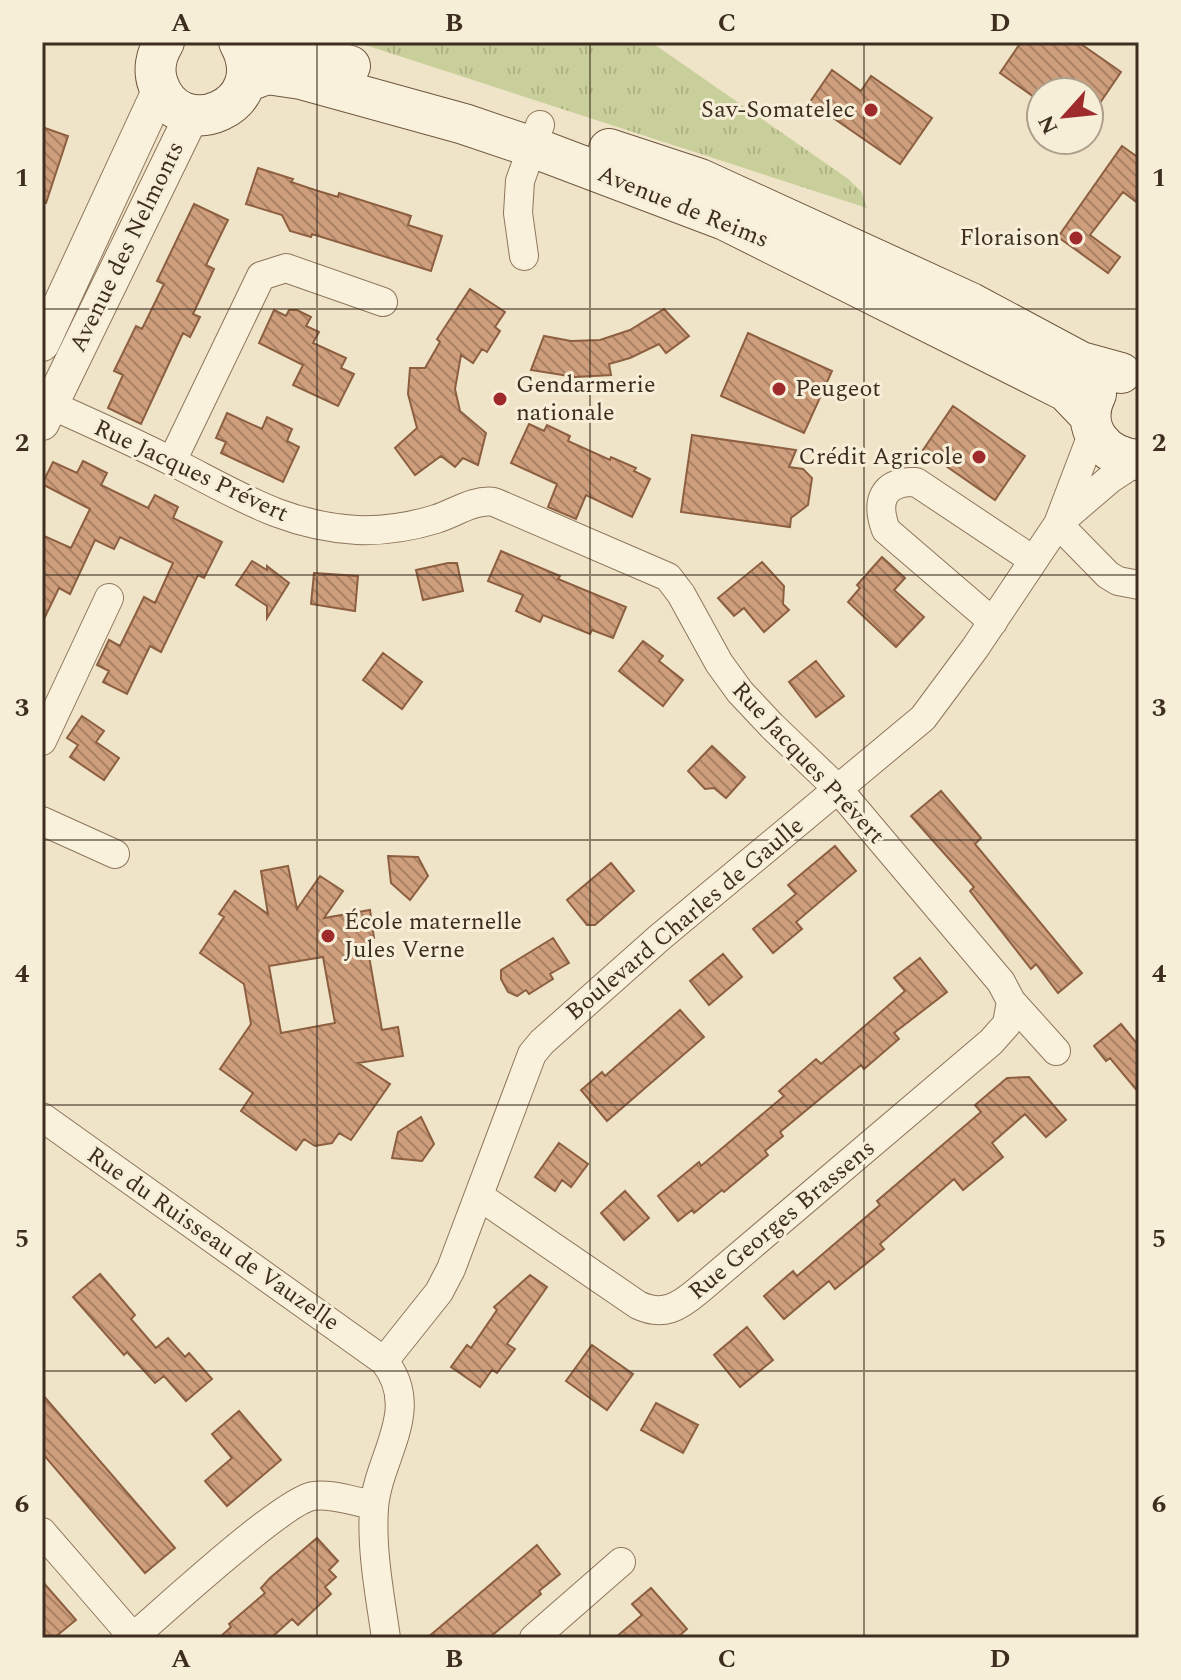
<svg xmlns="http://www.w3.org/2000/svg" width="1181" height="1680" viewBox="0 0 1181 1680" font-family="Spectral,serif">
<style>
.grass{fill:url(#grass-tufts)}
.building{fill:url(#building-back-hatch);stroke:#8d5f41;stroke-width:2;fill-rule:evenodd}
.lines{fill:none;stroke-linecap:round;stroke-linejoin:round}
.minor-casing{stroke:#8d765c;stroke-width:30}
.tertiary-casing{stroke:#8d765c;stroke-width:36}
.secondary-casing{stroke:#6f573f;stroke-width:42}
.minor{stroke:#faf1dc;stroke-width:28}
.tertiary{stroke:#faf1dc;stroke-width:34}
.secondary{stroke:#faf1dc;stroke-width:40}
.grid{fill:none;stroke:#3d2e20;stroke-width:2;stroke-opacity:0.55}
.poi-dot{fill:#9e2a2b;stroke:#f7eed8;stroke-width:3}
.labels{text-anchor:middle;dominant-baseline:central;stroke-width:6;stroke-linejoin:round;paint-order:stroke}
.poi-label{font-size:24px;fill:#3d2e20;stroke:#f7eed8;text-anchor:end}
.street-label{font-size:24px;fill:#3d2e20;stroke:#f7eed8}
.neatline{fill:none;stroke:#3d2e20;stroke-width:3}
.grid-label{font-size:26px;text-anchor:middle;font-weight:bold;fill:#3d2e20}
</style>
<defs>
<pattern id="grass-tufts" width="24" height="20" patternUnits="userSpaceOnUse" patternTransform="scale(2)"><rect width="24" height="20" fill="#c9cf9b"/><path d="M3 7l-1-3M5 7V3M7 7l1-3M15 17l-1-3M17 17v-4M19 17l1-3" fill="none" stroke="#aeb285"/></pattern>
<pattern id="building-back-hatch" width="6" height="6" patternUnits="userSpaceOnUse" patternTransform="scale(2)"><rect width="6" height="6" fill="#cf9f7d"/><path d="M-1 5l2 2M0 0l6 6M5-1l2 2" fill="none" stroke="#a98266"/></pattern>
</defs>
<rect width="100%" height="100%" fill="#f0e4c8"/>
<path class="grass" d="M356 42H651L847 178 861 191 867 208Z"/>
<path class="building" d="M1021 42H1078L1121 72 1089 119V92H1041V102L1000 73Z
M832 70 861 91 871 76 932 118 900 164 810 102Z
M42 127 68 136 46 203 42 202Z
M1122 146 1139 158V204L1123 192 1090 235 1120 257 1108 273 1058 237Z
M258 168 293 179 291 182 315 190 338 197 339 193 411 216 408 225 442 236 431 271 312 234 311 237 290 231 282 215 246 204Z
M194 204 228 220 206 265 214 269 193 314 200 317 190 337 183 333 141 424 108 408 123 375 114 371 136 326 142 329 164 284 157 281Z
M470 289 505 312 495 327 500 331 487 352 482 349 473 363 461 355 455 389 460 411 486 433 478 465 463 458 455 467 441 456 415 475 395 448 417 428 408 394 410 368H425L440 342 437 339Z
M664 309 689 336 666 353 659 344 630 358 609 364 611 375 575 377 531 370 544 336 571 341 600 340 630 330Z
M274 310 286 316 289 310H297L311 317 306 326 319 332 313 343 346 358 341 368 354 374 338 406 293 385 303 365 259 343Z
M748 333 832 371 804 433 721 396Z
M953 406 1025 456 995 500 923 450Z
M227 413 262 429 267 417 292 429 287 441 299 447 283 482 221 453 226 442 216 438Z
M529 424 544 431 547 425 570 436 568 441 610 460 611 457 636 468 634 471 650 479 632 517 586 495 576 519 548 507 557 484 511 463Z
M692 435 796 450 789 467 803 469 812 478 808 505 791 518 790 527 681 512Z
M83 461 107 473 101 485 148 508 155 495 178 507 173 518 222 542 204 578 198 575 161 652 150 646 127 694 103 682 109 671 97 665 109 640 120 646 144 597 155 603 173 563 120 537 114 549 95 540 70 594 59 588 42 623V535L71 548 90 509 42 484 53 462 77 473Z
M501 551 560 576 558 579 626 607 613 638 592 630 590 634 543 615 540 622 516 611 523 595 488 581Z
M882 557 905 578 894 590 924 617 896 647 848 602 860 588 857 585Z
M252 561 267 570V566L289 583 267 618V606L236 585Z
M762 562 784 586 783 604 789 610 764 632 744 608 734 616 718 598Z
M448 563H457L463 591 423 600 416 570Z
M314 573 358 576 355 611 311 604Z
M643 641 663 656 659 661 683 680 663 706 619 671Z
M383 653 422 682 402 709 363 680Z
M816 661 844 696 816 717 789 682Z
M82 716 104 731 96 742 119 758 104 780 70 757 78 745 67 738Z
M712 746 745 777 726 798 714 788 705 789 688 771Z
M941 791 981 838 975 844 1082 973 1058 993 1036 964 1031 969 970 891 974 887 911 816Z
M835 846 856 871 796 922 802 929 773 953 753 929 796 894 788 885Z
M388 856 418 857 428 876 410 900 391 883Z
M611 863 634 891 595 925H587L567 900Z
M288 866 297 909 320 876 343 891 324 918 370 910 374 938 366 939 382 1030 398 1027 403 1056 358 1063 390 1084 351 1140 339 1133 332 1143 315 1146 304 1139 296 1150 241 1111 253 1093 220 1069 251 1024 244 984 200 953 224 917 219 914 235 891 268 914 261 871ZM323 957 335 1023 281 1033 269 966Z
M553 938 569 963 550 974 553 979 529 994 526 990 517 996 508 992 501 979V970Z
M723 954 742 977 709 1005 690 981Z
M920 958 947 992 894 1033 899 1039 864 1069 861 1065 780 1132 783 1136 765 1151 768 1155 724 1192 722 1190 694 1213 692 1210 678 1221 658 1196 699 1162 701 1166 784 1096 779 1091 816 1059 821 1064 905 991 894 978Z
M680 1010 704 1037 607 1121 581 1090 602 1072 605 1076Z
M1121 1024 1139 1046V1093L1110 1058 1106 1061 1094 1046Z
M1029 1077 1066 1120 1046 1137 1025 1114 992 1143 1003 1157 963 1190 954 1179 880 1244 884 1249 835 1289 829 1281 784 1319 764 1296 793 1271 797 1276 880 1205 877 1201 981 1112 975 1105 1007 1078Z
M421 1117 434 1144 422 1161 392 1158 398 1132Z
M559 1143 588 1164 571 1187 562 1180 555 1191 535 1177Z
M625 1191 649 1218 624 1240 601 1213Z
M100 1274 135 1315 131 1319 156 1348 168 1338 185 1357 189 1353 212 1379 186 1401 164 1376 155 1383 127 1352 124 1355 73 1297Z
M530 1275 547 1287 507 1344 515 1349 497 1373 492 1370 480 1387 451 1367 467 1345 471 1348 497 1310 494 1307Z
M747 1327 773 1360 740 1387 714 1355Z
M592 1345 633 1374 607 1410 566 1381Z
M42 1394 175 1548 145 1573 42 1453Z
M656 1403 698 1425 683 1453 641 1430Z
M239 1411 281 1460 227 1506 205 1481 232 1458 212 1434Z
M317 1538 338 1561 329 1570 336 1577 325 1587 331 1594 298 1625 292 1619 271 1638H219L231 1627 229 1624 265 1593 261 1588 270 1578Z
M537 1545 560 1574 539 1591 541 1594 489 1638H427Z
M42 1581 76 1620 54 1638H42Z
M651 1588 687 1629 677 1638H615L642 1615 632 1604Z"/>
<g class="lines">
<defs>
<path id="minor" d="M524 256 518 213 520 181 540 125
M42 401C87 421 132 441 175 463 238 495 285 526 357 530 384 531 410 527 436 519 455 513 474 499 494 502L668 577 681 594 719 663 740 692 772 726 838 789 1001 982 1011 1001 1056 1051
M172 461 261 276 286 268 383 302
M1061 521 1110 479 1139 460
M1058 524 1108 575 1118 581 1139 585
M993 622 886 530C875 501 883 481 916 482L1033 560
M42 741 109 598
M42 821 115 854
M42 1117 384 1361C423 1410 378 1456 374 1508 371 1550 380 1596 386 1638
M479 1196 638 1305C663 1317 679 1307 699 1290L991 1042 1007 1024 1011 1001
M384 1361 439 1292 451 1269 532 1054 542 1042 659 938 923 718 975 648 1058 524 1093 432
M42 1532 133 1637
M132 1638C163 1612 282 1501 313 1496 331 1493 355 1502 374 1505
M534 1638 621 1562"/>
<path id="tertiary" d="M42 344 160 89
M42 423 192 115"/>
<path id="secondary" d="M164 42C156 55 153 70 158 84 179 146 275 107 239 42
M271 42 350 66
M246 82 267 74 301 79 464 124 532 147 725 220 1066 391 1090 416
M609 149 700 179 971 303 1081 362 1121 373
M1096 394C1079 428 1104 458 1139 460"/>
</defs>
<use href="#minor" class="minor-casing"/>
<use href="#tertiary" class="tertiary-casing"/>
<use href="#secondary" class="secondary-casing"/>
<use href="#minor" class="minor"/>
<use href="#tertiary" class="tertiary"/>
<use href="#secondary" class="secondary"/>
</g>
<path class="grid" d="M317 42V1638M590 42V1638M864 42V1638M42 309H1139M42 575H1139M42 840H1139M42 1105H1139M42 1371H1139"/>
<g class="poi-dot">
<circle cx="871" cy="110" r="8"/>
<circle cx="1076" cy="238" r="8"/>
<circle cx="779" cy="389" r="8"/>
<circle cx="500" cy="399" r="8"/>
<circle cx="979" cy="457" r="8"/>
<circle cx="328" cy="936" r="8"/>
</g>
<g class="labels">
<g class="poi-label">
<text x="855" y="110">Sav-Somatelec</text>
<text x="1060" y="238">Floraison</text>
<text x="516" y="385" text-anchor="start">Gendarmerie<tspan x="516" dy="28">nationale</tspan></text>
<text x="795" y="389" text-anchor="start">Peugeot</text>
<text x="963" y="457">Crédit Agricole</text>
<text x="344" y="922" text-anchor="start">École maternelle<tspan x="344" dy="28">Jules Verne</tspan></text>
</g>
<g class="street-label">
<text transform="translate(683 207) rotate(22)">Avenue de Reims</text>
<text transform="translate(127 247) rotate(-64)">Avenue des Nelmonts</text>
<text transform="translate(191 471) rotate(25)">Rue Jacques Prévert</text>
<text transform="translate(808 763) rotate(47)">Rue Jacques Prévert</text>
<text transform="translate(685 919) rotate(-40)">Boulevard Charles de Gaulle</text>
<text transform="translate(782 1220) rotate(-40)">Rue Georges Brassens</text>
<text transform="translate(213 1239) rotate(35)">Rue du Ruisseau de Vauzelle</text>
</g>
</g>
<rect width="1181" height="1680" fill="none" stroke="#f7eed8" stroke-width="88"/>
<g transform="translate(1065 116) rotate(243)"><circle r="38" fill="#f7eed8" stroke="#ada18e" stroke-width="2"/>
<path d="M0-6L14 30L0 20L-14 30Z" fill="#9e2a2b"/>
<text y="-12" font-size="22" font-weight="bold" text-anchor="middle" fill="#3d2e20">N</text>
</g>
<rect x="44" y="44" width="1093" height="1592" class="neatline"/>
<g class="grid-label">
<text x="181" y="31">A</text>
<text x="454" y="31">B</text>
<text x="727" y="31">C</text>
<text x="1000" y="31">D</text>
<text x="22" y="186">1</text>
<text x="1159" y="186">1</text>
<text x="22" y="451">2</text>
<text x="1159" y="451">2</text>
<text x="22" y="716">3</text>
<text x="1159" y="716">3</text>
<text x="22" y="982">4</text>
<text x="1159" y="982">4</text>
<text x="22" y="1247">5</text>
<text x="1159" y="1247">5</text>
<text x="22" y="1512">6</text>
<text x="1159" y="1512">6</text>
<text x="181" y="1667">A</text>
<text x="454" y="1667">B</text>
<text x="727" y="1667">C</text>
<text x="1000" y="1667">D</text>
</g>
</svg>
